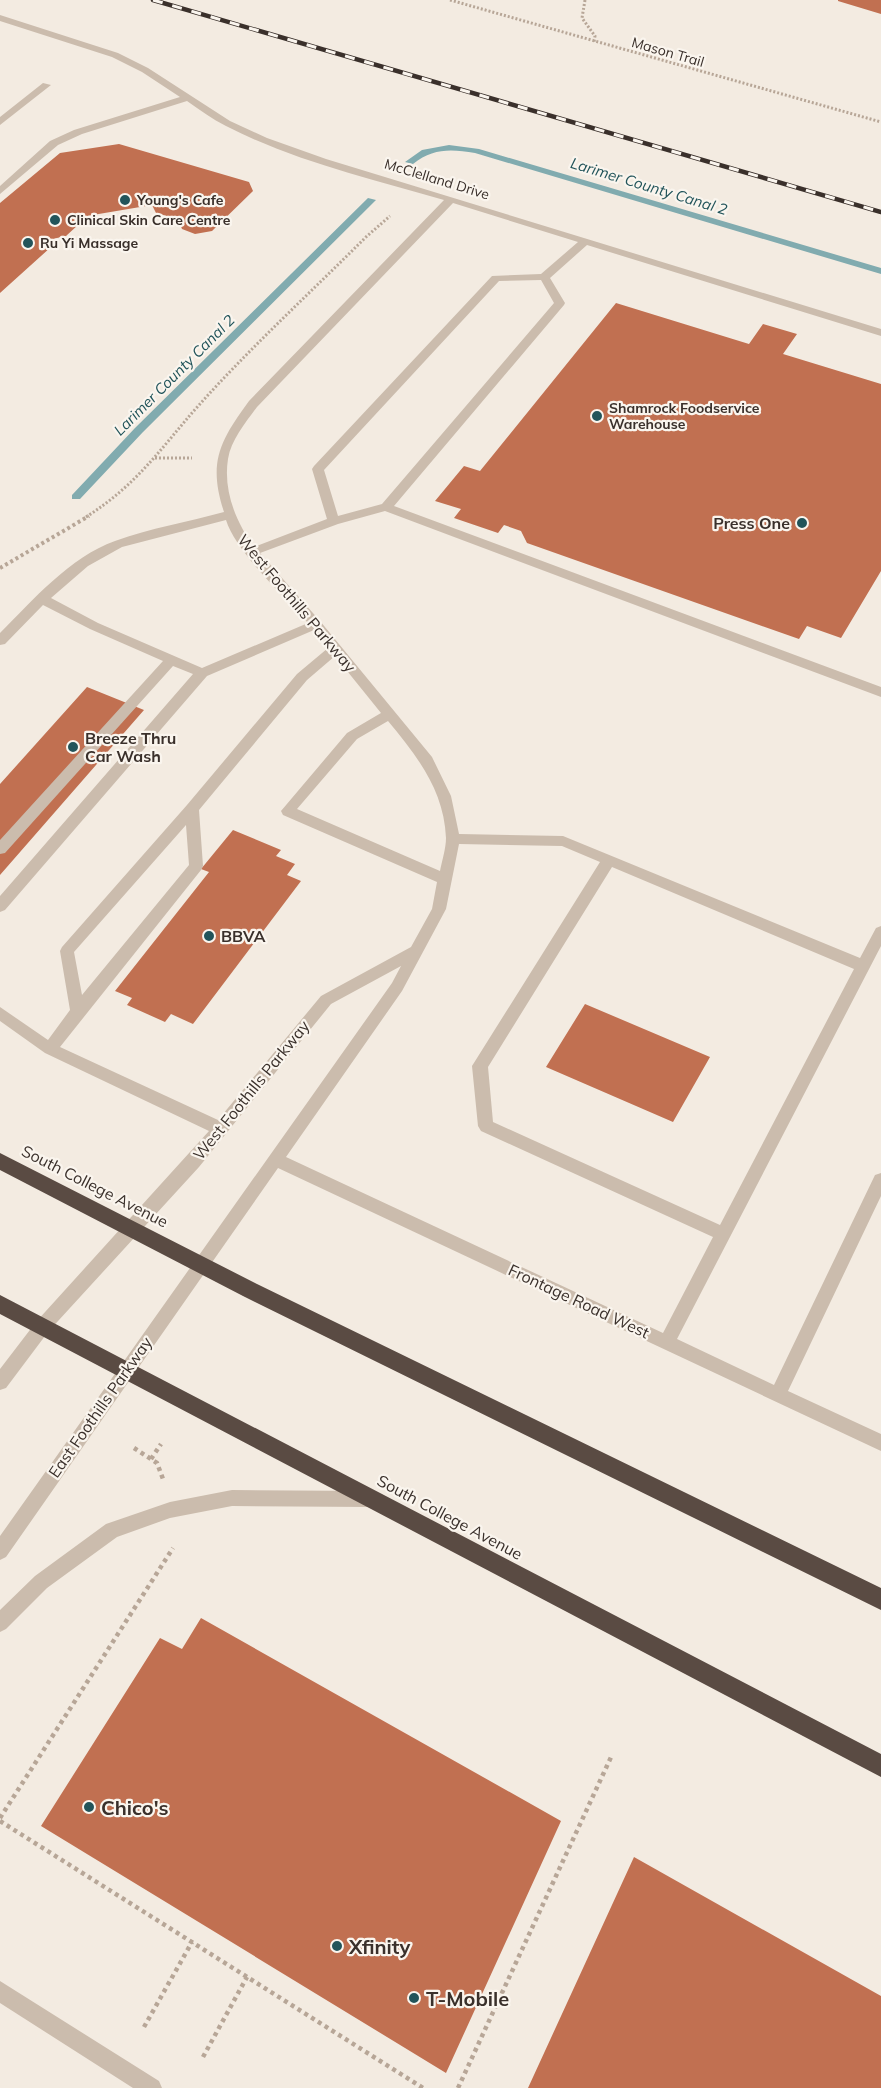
<svg xmlns="http://www.w3.org/2000/svg" width="881" height="2088" viewBox="0 0 881 2088" font-family="Mulish,sans-serif">
<style>
.lines{fill:none;stroke-linecap:round;stroke-linejoin:round}
.stream{fill:#81abaf;fill-rule:evenodd}
.building{fill:#c17051}
.path-far2{stroke:#b7a697;stroke-width:3;stroke-dasharray:2 2;stroke-linecap:butt}
.path-far1{stroke:#b7a697;stroke-width:4;stroke-dasharray:3 3;stroke-linecap:butt}
.path{stroke:#b7a697;stroke-width:4.5;stroke-dasharray:4 4;stroke-linecap:butt}
.minor{fill:#cbbcad;fill-rule:evenodd}
.highway{fill:#5a4b43;fill-rule:evenodd}
.rail-casing{stroke:#3a302b;stroke-width:4.5}
.rail{stroke:#faf5ee;stroke-width:3;stroke-dasharray:10;stroke-linecap:butt}
.poi-dot{fill:#22545a;stroke:#faf5ee;stroke-width:2}
.labels{text-anchor:middle;dominant-baseline:central;stroke-width:4.5;stroke-linejoin:round;paint-order:stroke}
.far-street-label{font-size:14px;fill:#3a302b;stroke:#faf5ee}
.far-poi-label{font-size:14px;font-weight:bold;fill:#3a302b;stroke:#faf5ee;text-anchor:start}
.far-water-label{font-size:15px;font-style:italic;fill:#22545a;stroke:#faf5ee}
.poi-label{font-size:16px;font-weight:bold;fill:#3a302b;stroke:#faf5ee;text-anchor:start}
.street-label{font-size:16px;fill:#3a302b;stroke:#faf5ee}
.near-poi-label{font-size:20px;font-weight:bold;fill:#3a302b;stroke:#faf5ee;text-anchor:start}
</style>
<rect width="100%" height="100%" fill="#f3ebe1"/>
<g class="lines">
<path class="stream" d="M449 145 479 149 881 268V274L475 153C451 149 433 148 413 164L405 162 422 150Z
M368 198 376 200 143 432 80 499H72V495L135 428Z"/>
</g>
<path class="building" d="M838 0H881V14L838 1Z
M119 144 249 182 253 191 212 231 195 234 182 229 178 219 156 213 152 205 75 218 78 225 66 236 48 240 51 247 0 293V203L60 153Z
M616 303 749 344 763 324 797 334 783 354 881 384V571L841 638 807 626 799 639 527 543 521 531 504 525 498 533 454 518 461 509 435 501 464 466 480 471Z
M87 687 144 710 0 875V784Z
M233 830 281 850 276 856 295 864 287 875 301 881 193 1024 171 1014 165 1022 127 1005 132 998 115 991 209 872 201 869Z
M585 1004 710 1057 673 1122 546 1067Z
M201 1618 561 1821 446 2073 41 1826 160 1638 182 1649Z
M634 1857 881 1996V2088H528Z"/>
<g class="lines">
<path class="path-far2" d="M450 0 881 122
M585 0 582 18 595 36 594 42
M155 458H192
M86 517C138 484 160 449 199 405 251 347 310 293 366 237L390 216"/>
<path class="path-far1" d="M0 568 89 516"/>
<path class="path" d="M134 1448 157 1463 163 1479
M151 1459 161 1444
M0 1818 173 1548
M0 1821 423 2088
M144 2027 192 1942
M203 2057 247 1977
M458 2088 612 1755"/>
<path class="minor" d="M0 15 118 53 148 68 230 121 267 138 326 159 881 329V336L587 245 550 278 565 303 564 305 394 506 881 687V697L385 511 338 524 260 553 320 621 432 757 451 796 459 834 563 836 860 958 876 928 881 926V946L677 1339 774 1385 875 1175 881 1173V1196L788 1391 881 1434V1451L278 1168 6 1557 0 1560V1536L392 983 401 966 331 1004 199 1167 48 1332 6 1388 0 1390V1369L36 1322 209 1131 45 1053 0 1021V1007L48 1040 70 1010 60 951 62 947 187 805 297 674 328 648 314 630 207 676 5 910 0 912V896L193 674 173 666 5 853 0 854V840L163 661 90 629 43 605 5 644 0 645V633C33 600 70 557 115 541 150 528 188 522 224 512 208 463 219 442 249 401L444 200C371 179 294 161 226 126 212 119 200 110 187 101L82 134 58 145 0 194V186L50 141 74 130 180 97 142 72 112 57 0 21ZM453 203 578 242 541 274 492 276 314 466 312 469 327 519 254 547C236 522 223 491 228 459 231 440 246 422 257 407ZM541 280 554 303 382 504 338 516 324 470 499 281ZM226 520C236 552 284 596 308 623L202 668 98 623 51 598 88 566 122 547ZM335 656 381 713 347 733 281 811 283 815 437 882 432 909 411 947 321 996 218 1120 60 1047 201 870 203 866 199 810 307 680ZM388 721C417 756 444 790 446 838 446 848 442 861 440 871L297 809 357 739ZM186 825 189 865 82 995 74 952ZM459 844 562 846 600 862 472 1066 478 1126 481 1131 713 1237 663 1333 286 1157 402 991 446 909ZM612 867 854 969 720 1225 493 1122 488 1067Z
M43 83 51 85 0 125V117Z
M232 1490 370 1491 376 1493 379 1499 376 1505 370 1507 232 1506 170 1518 117 1537 47 1588 6 1629 0 1632V1610L35 1576 106 1524 170 1502Z
M0 1981 159 2081 162 2088H133L0 2003Z"/>
<path class="highway" d="M0 1153 257 1284 881 1588V1610L243 1296 0 1170Z
M0 1295 881 1754V1777L0 1314Z"/>
<defs>
<path id="rail" d="M153 0 881 212"/>
</defs>
<use href="#rail" class="rail-casing"/>
<use href="#rail" class="rail"/>
</g>
<g class="poi-dot">
<circle cx="125" cy="200" r="6"/>
<circle cx="55" cy="220" r="6"/>
<circle cx="28" cy="243" r="6"/>
<circle cx="597" cy="416" r="6"/>
<circle cx="802" cy="523" r="6"/>
<circle cx="73" cy="747" r="6"/>
<circle cx="209" cy="936" r="6"/>
<circle cx="89" cy="1807" r="6"/>
<circle cx="337" cy="1946" r="6"/>
<circle cx="414" cy="1998" r="6"/>
</g>
<g class="labels">
<g class="far-street-label">
<text transform="translate(668 52) rotate(16)">Mason Trail</text>
<text transform="translate(437 179) rotate(17)">McClelland Drive</text>
</g>
<g class="far-poi-label">
<text x="137" y="200">Young's Cafe</text>
<text x="67" y="220">Clinical Skin Care Centre</text>
<text x="40" y="243">Ru Yi Massage</text>
<text x="609" y="408">Shamrock Foodservice<tspan x="609" dy="16">Warehouse</tspan></text>
</g>
<g class="far-water-label">
<text transform="translate(649 186) rotate(17)">Larimer County Canal 2</text>
<text transform="translate(174 375) rotate(-45)">Larimer County Canal 2</text>
</g>
<g class="poi-label">
<text x="790" y="523" text-anchor="end">Press One</text>
<text x="85" y="738">Breeze Thru<tspan x="85" dy="18">Car Wash</tspan></text>
<text x="221" y="936">BBVA</text>
</g>
<g class="street-label">
<text transform="translate(297 603) rotate(50)">West Foothills Parkway</text>
<text transform="translate(251 1090) rotate(-51)">West Foothills Parkway</text>
<text transform="translate(95 1186) rotate(27)">South College Avenue</text>
<text transform="translate(579 1301) rotate(25)">Frontage Road West</text>
<text transform="translate(100 1407) rotate(-55)">East Foothills Parkway</text>
<text transform="translate(450 1517) rotate(28)">South College Avenue</text>
</g>
<g class="near-poi-label">
<text x="101" y="1807">Chico's</text>
<text x="349" y="1946">Xfinity</text>
<text x="426" y="1998">T-Mobile</text>
</g>
</g>
</svg>
